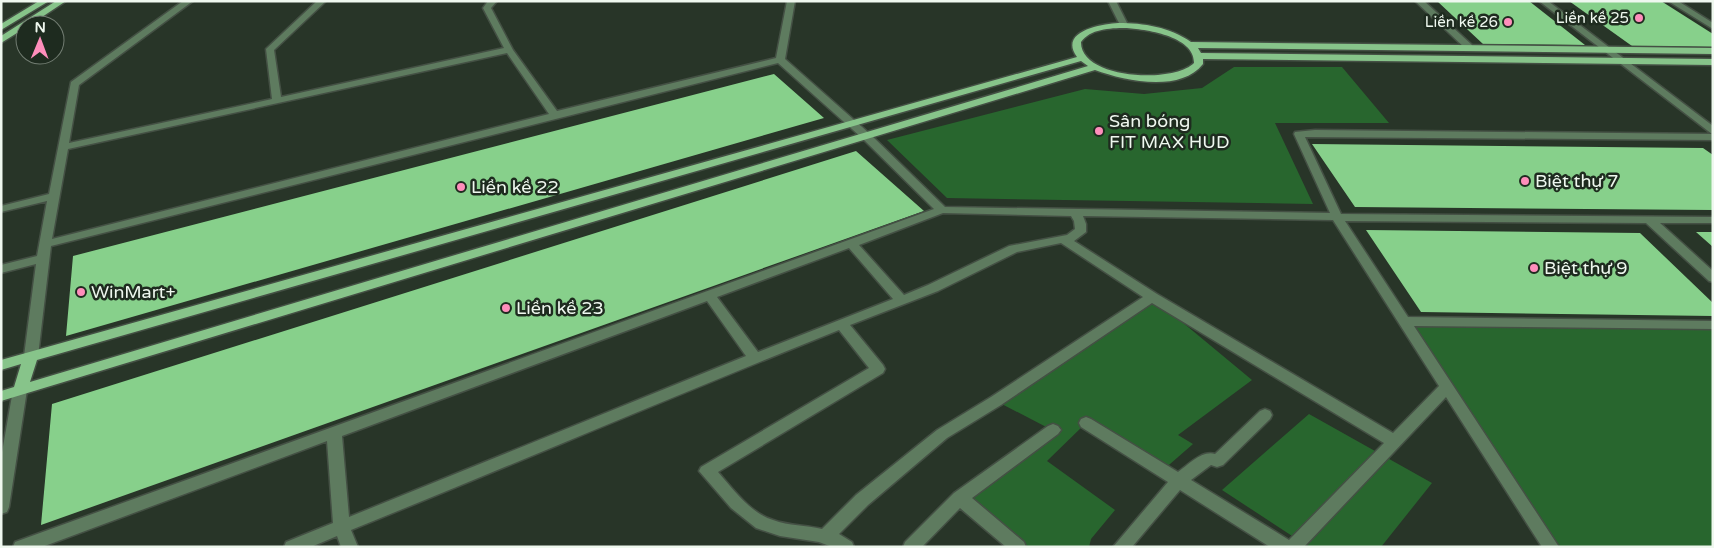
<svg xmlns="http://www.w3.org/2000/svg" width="1714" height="548" viewBox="0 0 1714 548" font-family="'Varela Round',sans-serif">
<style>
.green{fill:#28662e}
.building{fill:#87d08b}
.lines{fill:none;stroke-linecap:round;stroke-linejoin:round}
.minor-casing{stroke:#445044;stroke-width:3}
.major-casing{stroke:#445044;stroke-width:3}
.minor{fill:#5e7b5f;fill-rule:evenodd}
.major{fill:#87c48a;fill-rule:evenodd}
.poi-dot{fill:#fe8ebb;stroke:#1e2b1f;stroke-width:2}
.labels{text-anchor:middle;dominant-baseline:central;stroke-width:5;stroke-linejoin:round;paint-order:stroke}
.far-poi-label{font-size:15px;fill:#eff8ef;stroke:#1e2b1f;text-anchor:end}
.poi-label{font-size:18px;fill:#eff8ef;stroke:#1e2b1f;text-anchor:start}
</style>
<rect width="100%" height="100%" fill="#283528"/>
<path class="green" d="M1234 67H1342L1389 123H1275L1313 204 947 198 887 140 1085 89 1144 94 1202 88Z
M1152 297 1252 380 1178 435 1193 444 1162 471 1086 423 1047 461 1115 510 1091 539 1089 547H1018L960 498 1052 430 996 401Z
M1404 321 1713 325V547H1551Z
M1309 414 1432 483 1381 547H1309L1222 490Z"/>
<path class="building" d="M1437 1H1529L1585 45 1483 44Z
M1569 1H1661L1713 34V47L1632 46Z
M774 74 824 118 66 336 73 256Z
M1312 144 1703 148 1713 155V210L1355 207Z
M856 151 924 211 41 525 52 404Z
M1366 230 1640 233 1713 303V316L1421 312Z
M1696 232H1713V247Z"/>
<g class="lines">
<defs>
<path id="minor" d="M183 1H193L79 85 69 143 272 99 266 49 317 1H326L274 50 281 97 504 48 483 8 488 1H497L491 8 513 50 557 111 776 58 787 1H795L785 59 870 134 945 207 1330 213 1294 134 1295 132 1315 130 1712 134 1539 1H1548L1713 126V140L1305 137 1341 214 1713 217V223H1660L1713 271V282L1709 281 1646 223 1345 221 1408 317 1713 321V329L1414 326 1559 547H1542L1446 397 1304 547H1270L1180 490 1132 547H1113L1168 482 1081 427 1079 423 1081 419 1086 417 1091 419 1178 472C1188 465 1202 450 1215 454L1260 411 1265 409 1270 411 1272 415 1270 419 1223 465 1217 467 1211 465 1191 480 1289 540 1384 443 1152 303 1001 405 947 438 868 505 839 534 852 542 854 547H832L819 542 780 536 756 528 731 508 699 471 701 467 869 368 839 330C676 395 514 464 351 530L358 547H341L337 536 311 547H284L286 542 333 523 327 441 42 547H13L15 542 934 209 862 138 778 63 51 246 38 356 36 359H26L24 356 36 264 1 273V265L37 256 47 201 1 212V206L49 194 71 82ZM507 53 549 114 52 239 68 149ZM943 213 1071 216 1074 221 1075 229 1067 235 1009 246 928 285 904 295 859 245ZM1083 216 1333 220 1439 386 1393 433 1157 294 1074 241 1086 232V224ZM1061 243 1143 297 991 397 937 430 856 495 822 529C806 525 789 526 773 520 750 513 733 489 718 472L883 373 885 369 883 365 850 325 938 291 1017 252ZM849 248 893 299 758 352 717 297ZM707 301 746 356 349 517 342 436Z
M1108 1H1116L1128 25 1127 27H1121Z
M1415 1H1424L1472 45V49H1466Z
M1668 1H1678L1713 23V29Z
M20 385 25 386 27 390 9 507 7 512 1 514V458L13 390 15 386Z
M1053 424 1058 426 1061 430 1058 434 972 498 1024 542 1026 547H1006L960 508 922 547H903L905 542 954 493 1048 426Z"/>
<path id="major" d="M39 1H49L1 30V24Z
M56 1H66L30 25H25V28L1 43V36Z
M1118 23C1144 23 1170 27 1191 42L1713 48V54L1198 48 1201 53 1713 59V65L1203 59V64C1180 93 1125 81 1095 70L1 401V391L14 387 21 364 1 370V360L1077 57C1058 31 1102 24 1118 23ZM1125 28C1145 29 1195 36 1194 63 1173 84 1080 79 1081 42 1090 29 1110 28 1125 28ZM1081 61 1088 66 30 382 37 360Z"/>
</defs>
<use href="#minor" class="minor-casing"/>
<use href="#major" class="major-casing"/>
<use href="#minor" class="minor"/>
<use href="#major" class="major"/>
</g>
<g class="poi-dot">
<circle cx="1639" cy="18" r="5"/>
<circle cx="1508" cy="22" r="5"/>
<circle cx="1099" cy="131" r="5"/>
<circle cx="1525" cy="181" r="5"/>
<circle cx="461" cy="187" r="5"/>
<circle cx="1534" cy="268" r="5"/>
<circle cx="81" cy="292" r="5"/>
<circle cx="506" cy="308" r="5"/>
</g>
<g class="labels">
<g class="far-poi-label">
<text x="1629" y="18">Liền kề 25</text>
<text x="1498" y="22">Liền kề 26</text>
</g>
<g class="poi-label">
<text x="1109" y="121">Sân bóng<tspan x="1109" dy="21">FIT MAX HUD</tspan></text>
<text x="1535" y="181">Biệt thự 7</text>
<text x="471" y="187">Liền kề 22</text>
<text x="1544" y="268">Biệt thự 9</text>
<text x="91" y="292">WinMart+</text>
<text x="516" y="308">Liền kề 23</text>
</g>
</g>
<rect width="1714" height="548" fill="none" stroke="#eff8ef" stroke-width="5"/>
<g transform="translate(40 40) rotate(1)"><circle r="24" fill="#1e2b1f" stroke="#727d72"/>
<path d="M0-4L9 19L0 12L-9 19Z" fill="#fe8ebb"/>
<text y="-8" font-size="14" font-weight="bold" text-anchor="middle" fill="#eff8ef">N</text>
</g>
</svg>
